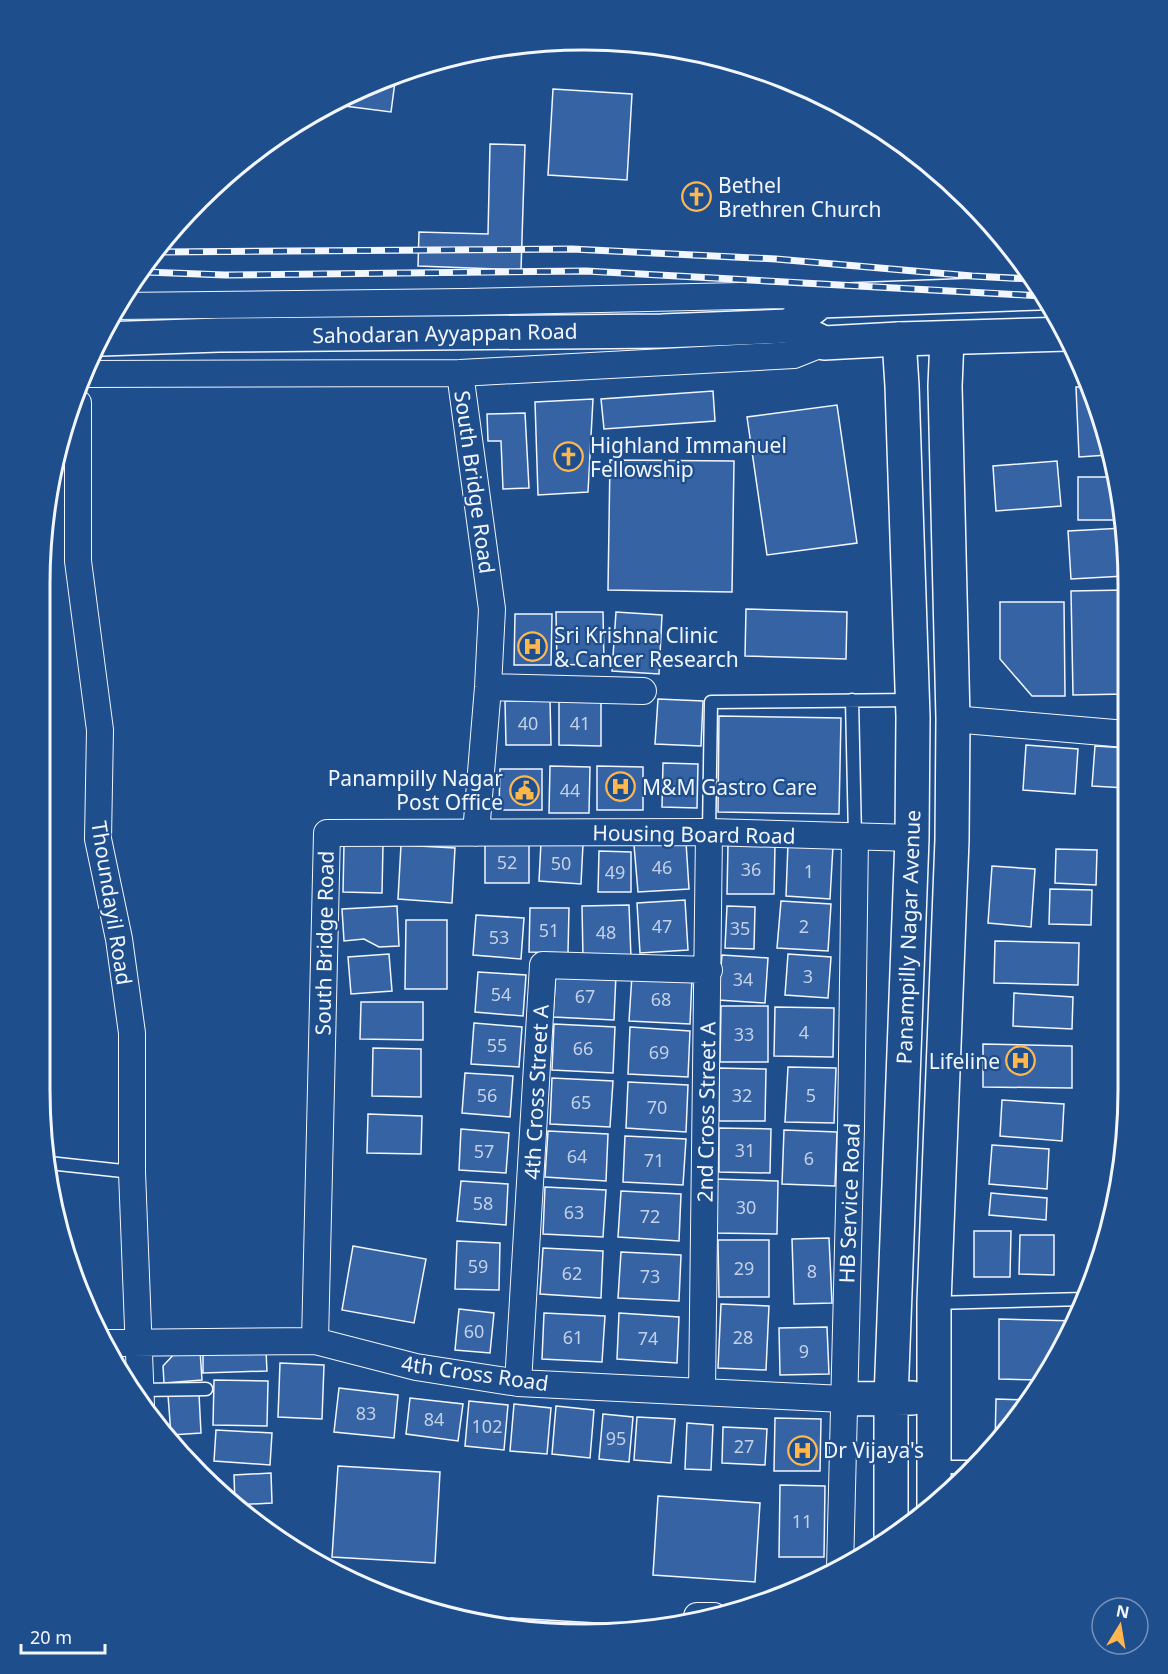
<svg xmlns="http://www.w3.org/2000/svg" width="1168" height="1674" viewBox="0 0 1168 1674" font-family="'Noto Sans',sans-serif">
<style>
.building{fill:#3563a3;stroke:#f2f6ff;stroke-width:1.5}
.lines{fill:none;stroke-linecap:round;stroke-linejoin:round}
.lane-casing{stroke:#f2f6ff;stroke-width:15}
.street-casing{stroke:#f2f6ff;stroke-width:28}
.secondary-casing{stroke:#f2f6ff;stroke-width:36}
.primary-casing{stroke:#f2f6ff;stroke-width:36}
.lane{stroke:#1f4e8c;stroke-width:12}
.street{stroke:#1f4e8c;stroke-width:26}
.secondary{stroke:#1f4e8c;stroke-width:33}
.primary{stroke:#1f4e8c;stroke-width:33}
.rail-casing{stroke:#f2f6ff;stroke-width:7}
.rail{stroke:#1f4e8c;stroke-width:4.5;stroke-dasharray:14;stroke-linecap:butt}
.labels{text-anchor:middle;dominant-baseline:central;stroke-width:4.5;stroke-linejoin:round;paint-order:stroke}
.number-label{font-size:18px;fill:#c3d1e8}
.poi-label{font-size:21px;fill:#f2f6ff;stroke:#1f4e8c;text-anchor:start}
.street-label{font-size:21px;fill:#f2f6ff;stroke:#1f4e8c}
.rim{fill:none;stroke:#f2f6ff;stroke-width:3}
</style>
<rect width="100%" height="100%" fill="#1f4e8c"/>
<path class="building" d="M396 74 391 112 329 104Z
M553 89 632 94 627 180 548 175Z
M490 144 525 145 521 270 418 266 419 232 488 234Z
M1076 387H1086L1107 455 1079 457Z
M713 391 715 421 604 429 601 399Z
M593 399 588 492 538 495 535 402Z
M837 405 857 543 767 555 747 417Z
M525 413 529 488 503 489 501 441H488L487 414Z
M610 460 734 461 732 592 608 590Z
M1057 461 1061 506 996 511 993 466Z
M1078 477H1113L1119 494V508H1123L1124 520H1078Z
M1124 528 1125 576 1071 579 1068 531Z
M1125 590V694L1073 695 1071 591Z
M1000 602H1064L1065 696H1032L1000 659Z
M746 609 847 612 846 659 745 656Z
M556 612H603L604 664 557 665Z
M616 612 662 615 659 674 612 671Z
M515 614H552L551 665H514Z
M658 699 703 701 701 746 655 744Z
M550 700 551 745H506L505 701Z
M559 700H601V746L559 745Z
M719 716 841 718 839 814 718 812Z
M1026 745 1078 749 1075 794 1023 790Z
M1095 746 1126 748V788L1092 786Z
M663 763 698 764 697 808 662 807Z
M550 766 590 767 589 813H549Z
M597 766 643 767V810H597Z
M500 769H542V810H499Z
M485 841H529V883H485Z
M541 842 583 844 581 884 539 881Z
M686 842 689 889 638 892 634 845Z
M788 843 833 846 830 899 786 896Z
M344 844 383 845 382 893 343 892Z
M728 844 775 845 774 894H727Z
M401 845 455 848 452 903 398 899Z
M1056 849 1097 850 1096 885 1055 883Z
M599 851 631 852V892H598Z
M992 866 1035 869 1031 927 988 923Z
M1050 889 1092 890 1091 925 1049 924Z
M685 900 688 950 640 953 637 903Z
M781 901 831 904 828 951 777 948Z
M629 905 631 958 583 959 582 906Z
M397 906 399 946 379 947 364 939 344 941 342 909Z
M727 906 755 907 754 949 725 948Z
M530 908H569L568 953 529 952Z
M476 915 524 918 521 959 473 955Z
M406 920H447V989H405Z
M995 941 1079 943 1078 985 994 983Z
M389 954 392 991 351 994 348 957Z
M788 954 831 957 828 998 785 995Z
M722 955 768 958 765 1003 718 1000Z
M556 971 616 974 614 1020 553 1017Z
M478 972 526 975 523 1016 475 1012Z
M632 975 692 978 690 1024 629 1021Z
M1014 993 1073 997 1072 1029 1013 1026Z
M361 1002H423V1040L360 1039Z
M721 1006H768V1062H720Z
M775 1007 834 1008 833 1057 774 1056Z
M474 1023 522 1027 519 1067 471 1064Z
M554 1024 615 1027 613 1073 552 1070Z
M630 1027 690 1031 688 1077 628 1074Z
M983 1044 1072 1046V1088L983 1087Z
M373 1048 421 1049V1097L372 1096Z
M788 1067 836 1068 834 1123 785 1122Z
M719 1068 766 1069 765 1121H719Z
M465 1073 513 1076 510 1117 462 1113Z
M552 1078 613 1081 610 1127 550 1124Z
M628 1082 688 1085 686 1132 626 1128Z
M1002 1100 1064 1104 1062 1141 1000 1136Z
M368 1114 422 1116 421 1154 367 1153Z
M719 1128 771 1129 770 1173 719 1172Z
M461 1129 509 1133 506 1173 459 1170Z
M784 1130 837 1132 835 1186 782 1184Z
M548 1131 608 1134 606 1181 545 1177Z
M625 1136 686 1139 683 1185 623 1182Z
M992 1145 1049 1149 1047 1189 989 1184Z
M715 1179 778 1181 777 1234 713 1233Z
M461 1181 508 1184 506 1225 457 1221Z
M545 1187 606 1190 603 1237 543 1234Z
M621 1191 681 1194 679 1241 618 1237Z
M991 1193 1047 1198 1046 1220 989 1215Z
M974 1231H1011L1010 1277H974Z
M1020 1235H1054V1275L1019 1274Z
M829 1238 832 1303 794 1304 792 1239Z
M718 1240H769V1297H719Z
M457 1241 500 1243 499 1290 455 1289Z
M353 1246 426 1259 414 1323 342 1310Z
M543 1248 603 1251 601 1298 540 1294Z
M621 1252 681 1255 679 1301 618 1298Z
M721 1304 769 1306 766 1370 718 1368Z
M459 1309 494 1313 490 1353 455 1350Z
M544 1313 605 1316 602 1362 542 1359Z
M619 1313 679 1317 677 1363 617 1359Z
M999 1319 1077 1321 1073 1331 1042 1380 999 1379Z
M827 1327 829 1374 780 1375 779 1328Z
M200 1350 202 1380 164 1383 163 1366 176 1352Z
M266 1350 267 1371 203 1373V1351Z
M280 1363 324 1365 322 1419 278 1417Z
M214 1380 268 1381 267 1426 213 1425Z
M339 1388 398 1395 394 1438 334 1432Z
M199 1394 201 1433 171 1435 168 1395Z
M410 1398 463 1404 458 1441 406 1434Z
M996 1399 1030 1400 1017 1421 995 1444Z
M469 1401 508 1405 504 1450 465 1446Z
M514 1404 551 1408 547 1454 510 1451Z
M556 1406 594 1410 590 1458 552 1454Z
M603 1414 633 1417 629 1462 599 1459Z
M637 1417 675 1419 671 1463 634 1460Z
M775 1418 821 1419 820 1471H774Z
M687 1423 713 1425 711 1470 685 1469Z
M723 1427 767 1429 765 1465 722 1463Z
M216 1430 272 1433 270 1465 214 1461Z
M338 1466 440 1472 435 1563 332 1557Z
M271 1473 272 1503 235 1505 234 1475Z
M780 1485 825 1486 824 1557H779Z
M658 1496 760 1503 755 1582 653 1575Z
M511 1618 614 1624V1627L513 1630H511Z"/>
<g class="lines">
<defs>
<path id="lane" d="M852 700 855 837
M709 832 711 702 912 700
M49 1163 132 1172
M935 1303 1085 1299
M141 1390 206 1389
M936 1467H974"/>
<path id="street" d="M117 306 464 302 783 295 821 301
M460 373 492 609 488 687 476 833
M88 374 460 373 794 355 824 343
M78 403V561L100 730 98 839 119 939 132 1033V1172L141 1405
M488 687 643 691
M953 719 1126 734
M315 1341 327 833 709 832 912 838
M108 1343 315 1341 416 1367 518 1383 843 1399
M518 1383 543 965 709 970
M702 1391 709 832
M840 1569 851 1128 855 837
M696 1622 697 1616H714"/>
<path id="secondary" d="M843 1399 912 1398
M934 1506V1303L952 840 953 719 945 386 947 339
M891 1535V1399L912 838 913 717 902 386 899 339"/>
<path id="primary" d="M789 326 821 301 1039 293
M102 339 219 335 662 331 789 326 824 343 899 339 1067 334"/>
</defs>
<use href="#lane" class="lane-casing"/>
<use href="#street" class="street-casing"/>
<use href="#secondary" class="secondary-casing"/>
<use href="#primary" class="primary-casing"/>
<use href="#lane" class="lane"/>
<use href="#street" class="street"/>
<use href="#secondary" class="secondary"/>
<use href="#primary" class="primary"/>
<defs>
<path id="rail" d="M161 252 572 249 776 259 972 276 1030 279
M145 272 225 275 586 271 1042 296"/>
</defs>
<use href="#rail" class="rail-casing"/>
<use href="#rail" class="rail"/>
</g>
<defs>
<symbol id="church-ring" viewBox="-11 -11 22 22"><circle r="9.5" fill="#1f4e8c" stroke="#ffb74d" stroke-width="1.5"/><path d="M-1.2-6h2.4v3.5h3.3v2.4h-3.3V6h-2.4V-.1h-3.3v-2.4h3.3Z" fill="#ffb74d"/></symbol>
<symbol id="hospital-ring" viewBox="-11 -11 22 22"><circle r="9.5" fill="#1f4e8c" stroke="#ffb74d" stroke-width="1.5"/><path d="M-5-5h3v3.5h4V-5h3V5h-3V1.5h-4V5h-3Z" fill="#ffb74d"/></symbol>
<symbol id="civic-ring" viewBox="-11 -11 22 22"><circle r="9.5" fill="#1f4e8c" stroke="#ffb74d" stroke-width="1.5"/><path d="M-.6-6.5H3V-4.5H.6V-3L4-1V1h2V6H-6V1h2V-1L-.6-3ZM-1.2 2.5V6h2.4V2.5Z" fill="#ffb74d"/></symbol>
</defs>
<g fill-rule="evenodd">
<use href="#church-ring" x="680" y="180" width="33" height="33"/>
<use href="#church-ring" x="552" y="440" width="33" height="33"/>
<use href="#hospital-ring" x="516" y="630" width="33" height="33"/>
<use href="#hospital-ring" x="604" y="770" width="33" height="33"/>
<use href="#civic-ring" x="508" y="774" width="33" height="33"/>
<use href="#hospital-ring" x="1004" y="1044" width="33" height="33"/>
<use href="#hospital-ring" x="786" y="1434" width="33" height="33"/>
</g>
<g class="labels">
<g class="number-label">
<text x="528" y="723">40</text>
<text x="580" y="723">41</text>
<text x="570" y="790">44</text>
<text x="507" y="862">52</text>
<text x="561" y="863">50</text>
<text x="662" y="867">46</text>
<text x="751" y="869">36</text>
<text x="809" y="871">1</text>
<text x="615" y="872">49</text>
<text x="662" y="926">47</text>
<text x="804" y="926">2</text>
<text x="740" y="928">35</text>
<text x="549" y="930">51</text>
<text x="606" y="932">48</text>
<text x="499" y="937">53</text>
<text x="808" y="976">3</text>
<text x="743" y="979">34</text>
<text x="501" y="994">54</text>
<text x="585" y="996">67</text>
<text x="661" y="999">68</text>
<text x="804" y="1032">4</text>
<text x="744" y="1034">33</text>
<text x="497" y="1045">55</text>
<text x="583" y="1048">66</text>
<text x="659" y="1052">69</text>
<text x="487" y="1095">56</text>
<text x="742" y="1095">32</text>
<text x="811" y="1095">5</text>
<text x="581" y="1102">65</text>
<text x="657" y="1107">70</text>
<text x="745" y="1150">31</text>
<text x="484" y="1151">57</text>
<text x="577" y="1156">64</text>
<text x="809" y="1158">6</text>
<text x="654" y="1160">71</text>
<text x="483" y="1203">58</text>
<text x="746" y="1207">30</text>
<text x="574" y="1212">63</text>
<text x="650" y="1216">72</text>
<text x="478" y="1266">59</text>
<text x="744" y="1268">29</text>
<text x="812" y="1271">8</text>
<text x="572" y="1273">62</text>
<text x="650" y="1276">73</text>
<text x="474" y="1331">60</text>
<text x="573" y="1337">61</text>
<text x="743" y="1337">28</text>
<text x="648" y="1338">74</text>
<text x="804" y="1351">9</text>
<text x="366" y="1413">83</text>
<text x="434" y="1419">84</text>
<text x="487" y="1426">102</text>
<text x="616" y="1438">95</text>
<text x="744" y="1446">27</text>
<text x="802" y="1521">11</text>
</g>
<g class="poi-label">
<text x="718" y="185">Bethel<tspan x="718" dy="24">Brethren Church</tspan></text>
<text x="590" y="445">Highland Immanuel<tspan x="590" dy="24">Fellowship</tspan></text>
<text x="554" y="635">Sri Krishna Clinic<tspan x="554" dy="24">&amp; Cancer Research</tspan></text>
<text x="503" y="778" text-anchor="end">Panampilly Nagar<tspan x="503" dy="24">Post Office</tspan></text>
<text x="642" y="787">M&amp;M Gastro Care</text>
<text x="1000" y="1061" text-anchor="end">Lifeline</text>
<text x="823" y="1450">Dr Vijaya's</text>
</g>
<g class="street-label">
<text transform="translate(445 333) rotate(-1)">Sahodaran Ayyappan Road</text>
<text transform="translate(475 482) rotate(82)">South Bridge Road</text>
<text transform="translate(694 834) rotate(1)">Housing Board Road</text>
<text transform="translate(112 903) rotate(81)">Thoundayil Road</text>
<text transform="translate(908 937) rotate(-88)">Panampilly Nagar Avenue</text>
<text transform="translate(324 943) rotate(-89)">South Bridge Road</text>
<text transform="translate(536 1092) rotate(-87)">4th Cross Street A</text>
<text transform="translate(706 1112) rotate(-89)">2nd Cross Street A</text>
<text transform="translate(849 1203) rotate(-88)">HB Service Road</text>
<text transform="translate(475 1373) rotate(8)">4th Cross Road</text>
</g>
</g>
<path d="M0 0H1168V1674H0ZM584 50H584A534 534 0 0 1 1118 584V1090A534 534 0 0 1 584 1624H584A534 534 0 0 1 50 1090V584A534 534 0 0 1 584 50Z" fill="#1f4e8c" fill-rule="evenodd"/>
<path class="rim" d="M584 50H584A534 534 0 0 1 1118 584V1090A534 534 0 0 1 584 1624H584A534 534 0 0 1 50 1090V584A534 534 0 0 1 584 50Z"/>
<g transform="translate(1120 1626) rotate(11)"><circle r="28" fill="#1f4e8c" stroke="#7391ba" stroke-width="1.5"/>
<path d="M0-4.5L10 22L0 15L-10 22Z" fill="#ffb74d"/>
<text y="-9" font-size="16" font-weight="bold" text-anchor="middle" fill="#f2f6ff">N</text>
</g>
<path d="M21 1644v9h84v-9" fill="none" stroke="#f2f6ff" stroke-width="3"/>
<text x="30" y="1644" font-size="18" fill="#f2f6ff" stroke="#1f4e8c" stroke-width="4.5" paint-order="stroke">20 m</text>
</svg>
